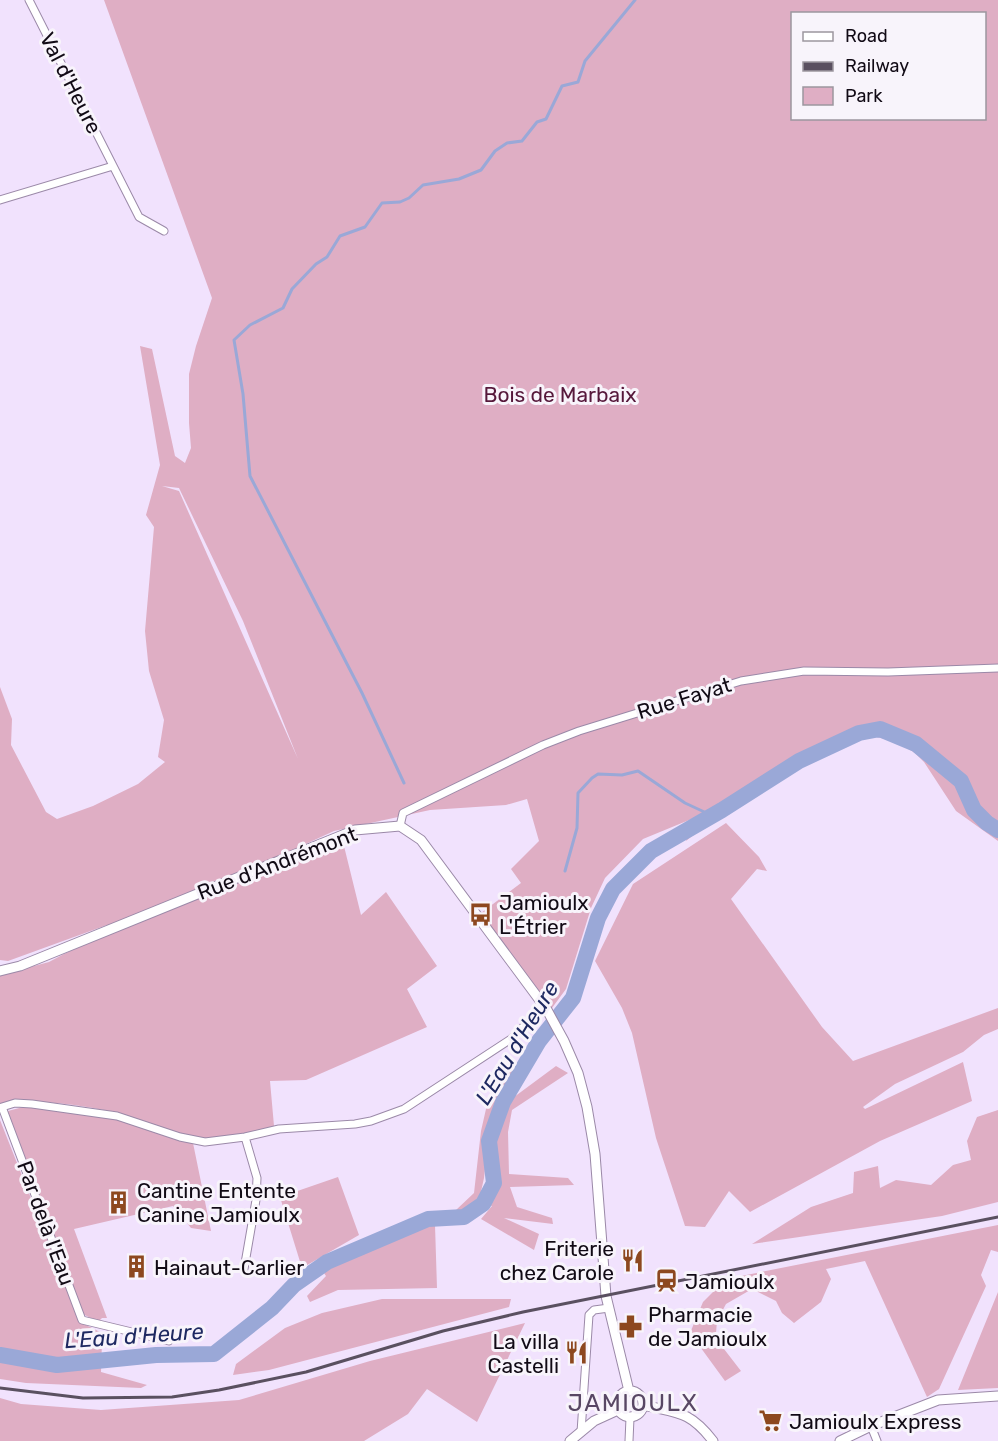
<svg xmlns="http://www.w3.org/2000/svg" width="998" height="1441" viewBox="0 0 998 1441" font-family="Rubik,sans-serif">
<style>
.green{fill:#dfaec4;fill-rule:evenodd}
.lines{fill:none;stroke-linecap:round;stroke-linejoin:round}
.stream{stroke:#9aa8d7;stroke-width:3}
.river{stroke:#9aa8d7;stroke-width:16}
.minor-casing{stroke:#9b89a8;stroke-width:9}
.tertiary-casing{stroke:#9b89a8;stroke-width:11}
.minor{stroke:#fff;stroke-width:7}
.tertiary{stroke:#fff;stroke-width:9}
.rail{stroke:#5a5060;stroke-width:3}
.labels{text-anchor:middle;dominant-baseline:central;stroke-width:6;stroke-linejoin:round;paint-order:stroke}
.street-label{font-size:21px;fill:#110a15;stroke:#f8f4fb}
.park-label{font-size:21px;fill:#56183b;stroke:#f8f4fb}
.poi-label{font-size:21px;fill:#110a15;stroke:#f8f4fb;text-anchor:start}
.water-label{font-size:22px;font-style:italic;fill:#1e2961;stroke:#f8f4fb}
.quarter-label{font-size:24px;letter-spacing:1.5px;fill:#584764;stroke:#f8f4fb}
</style>
<rect width="100%" height="100%" fill="#f1e2fd"/>
<path class="green" d="M104 0H998V841L956 811 924 762 915 753 897 742 877 737 838 735 770 771 686 841 694 818 643 839 605 878 591 908 566 989 552 1008 548 1007 481 913 521 883 511 869 539 841 527 799 506 805 430 810 334 831 258 866 342 838 361 915 386 892 437 966 407 989 427 1027 306 1080 270 1081 274 1126C255 1131 226 1142 206 1140 177 1138 150 1123 123 1115 96 1106 26 1097 0 1104V975L49 962 64 954 105 935 107 925 8 961 0 960V687L12 719 11 745 46 812 57 819 93 806 138 784 165 762 158 757 164 720 149 671 145 631 154 527 146 515 160 465 140 346 152 349 175 456 185 463 191 448 189 423V374L196 346 212 298ZM792 14H984V118H792ZM162 486 179 488 243 621 298 759 179 491Z
M726 823 759 857 767 871 757 869 731 899 822 1027 853 1061 998 1008V1029L984 1035 963 1052 895 1084 863 1107 865 1109 963 1062 972 1101 880 1141 750 1212 729 1191 705 1227 685 1226 656 1138 632 1033 622 1008 595 961 633 884Z
M556 1066 568 1073 512 1110 508 1132 509 1174 568 1178 574 1185 510 1187 517 1207 552 1218 553 1224 504 1218 539 1234 534 1250 481 1219 492 1206 481 1204 494 1168V1139L506 1103Z
M510 1067H516L491 1116 484 1178 480 1196 461 1215 456 1210 474 1193 481 1131 486 1109Z
M23 1107 111 1117 153 1132 193 1143 211 1231 191 1228 173 1206 74 1229 107 1318H102L98 1322 81 1313 9 1117 8 1111Z
M998 1110V1202L942 1216 752 1244 811 1207 853 1193 854 1172 878 1166 880 1188 896 1180 931 1185 953 1165 971 1160 967 1141 977 1117Z
M0 1120 80 1322 100 1332 102 1341 101 1372 147 1385 141 1388 26 1383 0 1379Z
M338 1177 359 1235 302 1268 280 1197Z
M435 1225 437 1288 338 1290 310 1302 307 1296 326 1276 322 1270 399 1234Z
M998 1225V1252L991 1250 981 1275 986 1286 939 1389 927 1397 865 1261 826 1269 831 1279 821 1302 794 1323 782 1313 776 1301 752 1289 726 1304 717 1321 716 1333 724 1349 741 1371 725 1381 690 1333 703 1302 726 1279Z
M998 1292V1388L958 1390Z
M382 1299H511L509 1307 269 1370 233 1375 236 1364 285 1328 322 1313Z
M525 1323 477 1422 427 1389 408 1414 364 1441H0V1398L21 1404 101 1410 239 1400 370 1361Z"/>
<g class="lines">
<path class="stream" d="M404 783 362 693 250 476 243 394 234 340 250 325 283 308 292 289 316 264 327 257 340 236 365 227 382 203 400 202 409 198 423 185 459 179 481 170 495 151 507 143 522 141 537 122 546 119 562 86 578 82 585 61 635 0
M565 871 577 828 578 793 592 778 598 774 622 775 638 771 685 803 713 816"/>
<path class="river" d="M0 1355 57 1365 156 1355 214 1354 272 1308 294 1285 327 1262 428 1219 464 1217 483 1204 494 1183 489 1141 503 1102 539 1041 573 998 598 918 613 889 651 851 722 810 799 761 859 733 880 729 916 744 961 781 974 810 987 823 998 830"/>
<defs>
<path id="minor" d="M29 0 139 217 164 231
M0 200 113 166
M400 826 403 813 543 745 579 731 741 681 804 671 888 672 998 668
M244 1269 256 1200 257 1178 245 1137 279 1129 355 1124 371 1121 404 1109 511 1039 544 1006
M169 1341 82 1320 2 1107 15 1103 32 1104 117 1116 180 1137 205 1142 245 1137
M871 1426 877 1441
M581 1432 589 1315 594 1310 609 1308
M629 1441 630 1418"/>
<path id="tertiary" d="M0 971 20 966 355 830 400 826 421 840 547 1010 564 1041 578 1073 587 1107 595 1154 606 1296 629 1391
M617 1404a13 13 0 1 1 26 0a13 13 0 1 1-26 0Z
M643 1405C678 1413 690 1411 713 1441
M570 1441 594 1421 618 1410
M840 1441 871 1426 938 1400 998 1396"/>
</defs>
<use href="#minor" class="minor-casing"/>
<use href="#tertiary" class="tertiary-casing"/>
<use href="#minor" class="minor"/>
<use href="#tertiary" class="tertiary"/>
<path class="rail" d="M0 1388 83 1398 172 1397 219 1390 306 1372 443 1331 523 1312 998 1217"/>
</g>
<defs>
<symbol id="bus-bare" viewBox="-9 -9 18 18"><path d="M-5-6H5V4H4V6H2V4H-2V6H-4V4H-5ZM-3.5-4V0h7V-4ZM-3.5 1.2v1.5H-2V1.2ZM2 1.2v1.5H3.5V1.2Z" fill="#8d481f" stroke="#f8f4fb" stroke-width="2.5" paint-order="stroke"/></symbol>
<symbol id="building-bare" viewBox="-9 -9 18 18"><path d="M-4-6H4V6H1V3H-1V6H-4ZM-2.5-4.3h1.7v1.8h-1.7ZM.8-4.3h1.7v1.8H.8ZM-2.5-1h1.7V.8h-1.7ZM.8-1h1.7V.8H.8Z" fill="#8d481f" stroke="#f8f4fb" stroke-width="2.5" paint-order="stroke"/></symbol>
<symbol id="restaurant-bare" viewBox="-9 -9 18 18"><path d="M-5-6h1v4h1v-4h1v4h1v-4h1v5L-1.5 .5V6h-2V.5L-5-1ZM5-6V6H3V1.5H1.5Q1.5-4 5-6Z" fill="#8d481f" stroke="#f8f4fb" stroke-width="2.5" paint-order="stroke"/></symbol>
<symbol id="station-bare" viewBox="-9 -9 18 18"><path d="M-3-6H3Q5-6 5-4V2Q5 4 3 4L4.5 6H3L1.5 4h-3L-3 6H-4.5L-3 4Q-5 4-5 2V-4Q-5-6-3-6ZM-3.5-4v3h7v-3ZM-3.5 1v1.5H-2V1ZM2 1v1.5H3.5V1Z" fill="#8d481f" stroke="#f8f4fb" stroke-width="2.5" paint-order="stroke"/></symbol>
<symbol id="pharmacy-bare" viewBox="-9 -9 18 18"><path d="M-2-6h4v4h4v4h-4v4h-4v-4h-4v-4h4Z" fill="#8d481f" stroke="#f8f4fb" stroke-width="2.5" paint-order="stroke"/></symbol>
<symbol id="supermarket-bare" viewBox="-9 -9 18 18"><path d="M-6-5.5h2.5l.6 2H6L4.5 2H-2.5L-4.4-4H-6ZM-1.5 3.2a1.3 1.3 0 1 0 .1 0ZM3 3.2a1.3 1.3 0 1 0 .1 0Z" fill="#8d481f" stroke="#f8f4fb" stroke-width="2.5" paint-order="stroke"/></symbol>
</defs>
<g fill-rule="evenodd">
<use href="#bus-bare" x="464" y="898" width="33" height="33"/>
<use href="#building-bare" x="102" y="1186" width="33" height="33"/>
<use href="#restaurant-bare" x="616" y="1244" width="33" height="33"/>
<use href="#building-bare" x="120" y="1250" width="33" height="33"/>
<use href="#station-bare" x="650" y="1264" width="33" height="33"/>
<use href="#pharmacy-bare" x="614" y="1310" width="33" height="33"/>
<use href="#restaurant-bare" x="560" y="1336" width="33" height="33"/>
<use href="#supermarket-bare" x="754" y="1404" width="33" height="33"/>
</g>
<g class="labels">
<g class="street-label">
<text transform="translate(71 83) rotate(63)">Val d'Heure</text>
<text transform="translate(684 698) rotate(-17)">Rue Fayat</text>
<text transform="translate(277 863) rotate(-21)">Rue d'Andrémont</text>
<text transform="translate(46 1223) rotate(70)">Par delà l'Eau</text>
</g>
<g class="park-label">
<text x="560" y="394">Bois de Marbaix</text>
</g>
<g class="poi-label">
<text x="499" y="902">Jamioulx<tspan x="499" dy="24">L'Étrier</tspan></text>
<text x="137" y="1190">Cantine Entente<tspan x="137" dy="24">Canine Jamioulx</tspan></text>
<text x="614" y="1248" text-anchor="end">Friterie<tspan x="614" dy="24">chez Carole</tspan></text>
<text x="154" y="1267">Hainaut-Carlier</text>
<text x="685" y="1281">Jamioulx</text>
<text x="648" y="1314">Pharmacie<tspan x="648" dy="24">de Jamioulx</tspan></text>
<text x="559" y="1341" text-anchor="end">La villa<tspan x="559" dy="24">Castelli</tspan></text>
<text x="789" y="1421">Jamioulx Express</text>
</g>
<g class="water-label">
<text transform="translate(517 1043) rotate(-59)">L'Eau d'Heure</text>
<text transform="translate(134 1336) rotate(-4)">L'Eau d'Heure</text>
</g>
<g class="quarter-label">
<text x="633" y="1403">JAMIOULX</text>
</g>
</g>
<rect x="791" y="12" width="195" height="108" fill="#f8f4fb" stroke="#9c969f" stroke-width="1.5"/>
<rect x="803" y="32" width="30" height="9" fill="#ffffff" stroke="#9c969f" stroke-width="1.5"/>
<text x="845" y="42" font-size="18" fill="#110a15">Road</text>
<rect x="803" y="62" width="30" height="9" fill="#5a5060" stroke="#9c969f" stroke-width="1.5"/>
<text x="845" y="72" font-size="18" fill="#110a15">Railway</text>
<rect x="803" y="87" width="30" height="18" fill="#dfaec4" stroke="#9c969f" stroke-width="1.5"/>
<text x="845" y="102" font-size="18" fill="#110a15">Park</text>
</svg>
